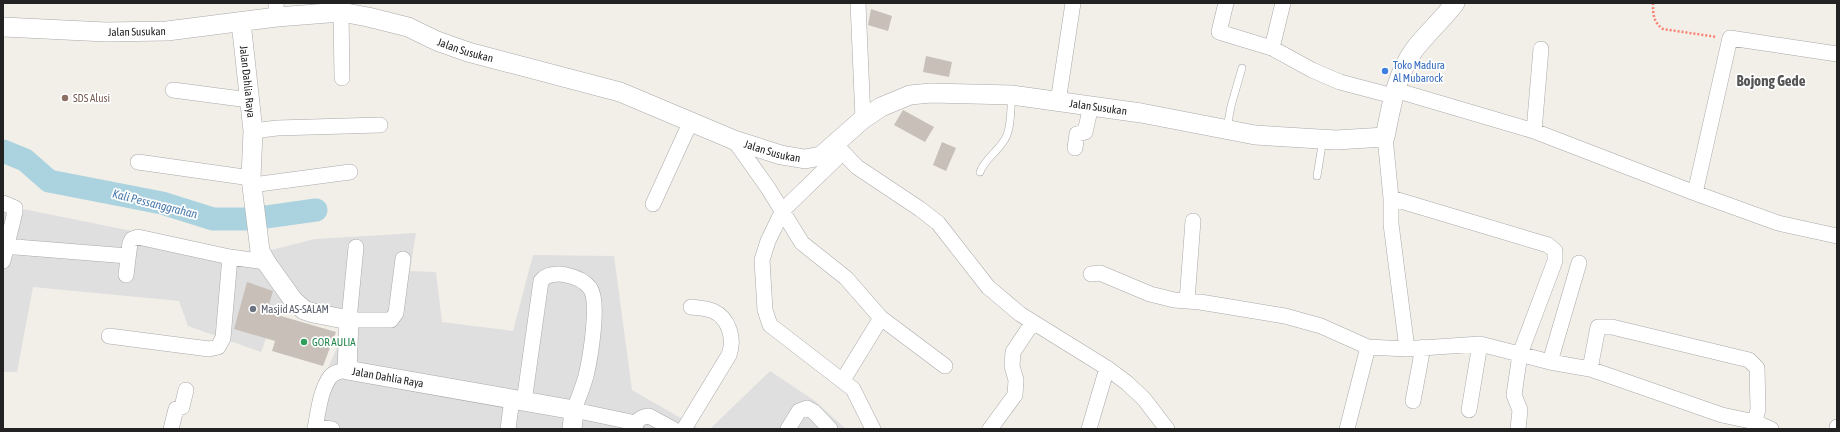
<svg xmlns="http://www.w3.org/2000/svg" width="1840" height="432" viewBox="0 0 1840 432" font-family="'Asap Condensed',sans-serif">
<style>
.residential{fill:#e0dfdf}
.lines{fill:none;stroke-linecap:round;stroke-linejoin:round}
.river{stroke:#aad3df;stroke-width:23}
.building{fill:#c7bfb8}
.service-casing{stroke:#a9a9a9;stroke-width:8}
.minor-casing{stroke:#a9a9a9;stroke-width:16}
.tertiary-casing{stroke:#a9a9a9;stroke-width:20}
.path{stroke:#fa8072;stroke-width:2.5;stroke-dasharray:2 2;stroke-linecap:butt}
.service{stroke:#fff;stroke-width:7}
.minor{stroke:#fff;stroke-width:15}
.tertiary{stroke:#fff;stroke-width:19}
.shop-dot{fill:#3f7fe0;stroke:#fff;stroke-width:1.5}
.education-dot{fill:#8d6e63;stroke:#fff;stroke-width:1.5}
.worship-dot{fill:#6b7280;stroke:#fff;stroke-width:1.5}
.leisure-dot{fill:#2e9e5b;stroke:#fff;stroke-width:1.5}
.labels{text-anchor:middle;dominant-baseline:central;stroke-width:3.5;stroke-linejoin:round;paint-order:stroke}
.street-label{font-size:11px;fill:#222;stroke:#fff}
.shop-label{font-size:11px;fill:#366cbe;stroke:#fff;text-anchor:start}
.education-label{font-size:11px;fill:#785e54;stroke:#fff;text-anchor:start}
.worship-label{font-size:11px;fill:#5b616d;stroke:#fff;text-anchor:start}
.leisure-label{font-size:11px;fill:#27864d;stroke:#fff;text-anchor:start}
.water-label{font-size:12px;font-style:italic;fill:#4a7aab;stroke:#fff}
.district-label{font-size:15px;font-weight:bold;fill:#555;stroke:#fff}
</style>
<rect width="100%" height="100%" fill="#f2efe9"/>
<path class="residential" d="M3 205 251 255 315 239 416 233 410 271 436 272 442 322 513 331 533 255 614 256 632 390 700 429H307L318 391 349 320 276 311 261 352 188 326 179 301 33 287 17 372H3Z
M770 371 815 401 846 429H710Z"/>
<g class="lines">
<path class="river" d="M3 151 25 160 49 181 162 203 213 219H251L316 210"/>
</g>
<path class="building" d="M871 9 892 16 888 31 868 25Z
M926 56 952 62 949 77 923 72Z
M903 110 934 127 925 142 894 125Z
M942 142 956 148 946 171 933 165Z
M247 282 273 291 267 312 336 332 323 366 272 351 275 341 234 329Z"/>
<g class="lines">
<defs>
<path id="service" d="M1227 128 1231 106 1242 68
M980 172C985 159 995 154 1003 142 1012 131 1010 110 1012 96
M1317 176 1323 139"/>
<path id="minor" d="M276 3 277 17
M858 3 863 119
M1226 3 1219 32 1272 48 1312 70 1340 82 1393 96
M341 12 342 78
M1272 48 1283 3
M173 90 249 100
M1395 90 1534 131 1695 193 1778 223 1837 236
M1058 102 1073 3
M253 131 277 128 380 125
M1534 131 1541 49
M1385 137 1391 198V224L1407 349
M734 140 768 188 802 243 846 278 881 318 945 366
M835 144 857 167 920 209 938 223 988 287 1020 314 1107 368 1127 383 1144 399 1167 429
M1075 148 1077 134 1085 132 1091 106
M842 153 783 210 768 241 762 260 765 310 770 325 853 389 873 429
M138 162 251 178
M252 185 350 172
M1695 193 1730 38 1837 54
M1391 198 1548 245 1555 251V261L1520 354 1514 395 1520 410 1518 429
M3 203 15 208V212L3 261
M653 204 691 121
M3 246 128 256
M356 247 349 320H391L396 313 403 259
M1091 274 1100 273 1150 294 1174 300 1200 302 1285 316 1321 326 1368 347 1407 349 1480 344 1550 362 1590 369 1722 415 1755 422 1771 429
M126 275 130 243 132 239 138 237 230 257 266 262
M1187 301 1193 221
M109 336 209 349 218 347 223 338 230 257
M1550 362 1579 263
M1590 369 1598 327H1612L1749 360 1757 368 1758 409 1755 422
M843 380 881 318
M1413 401 1423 347
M524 402 541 281C546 274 558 273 566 275 576 277 584 280 590 288 600 302 590 359 586 376 583 387 578 399 574 410L636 423
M1469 410 1480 344
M315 427 332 429
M171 429 176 409 182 407 186 390
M315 429C318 413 320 391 330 377 334 372 341 371 347 370
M508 429 512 399
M635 429C636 420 640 417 649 416L673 429
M684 429 729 355C735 339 729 318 713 311 706 308 698 308 691 307
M788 429 799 411 807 408 814 412 830 429
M990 429 1015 395 1016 380 1012 366 1013 352 1033 322
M1089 429 1107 368
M1347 429 1368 347
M1837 429V427"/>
<g id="tertiary">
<path id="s1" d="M241 22 253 131 251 178 260 251 266 262 293 300 304 310 313 313 349 320 347 370 574 410 572 429"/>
<path id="s2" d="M3 27 106 32 167 31 277 17 341 12 368 17 408 27 437 41 468 52 620 92 734 140 781 155 805 159 821 156 863 119 881 107 910 95 931 93 1012 95 1141 113 1255 135 1336 140 1385 137C1391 107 1396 75 1414 50 1427 33 1443 19 1455 3"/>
</g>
</defs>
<use href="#service" class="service-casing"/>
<use href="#minor" class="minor-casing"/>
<use href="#tertiary" class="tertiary-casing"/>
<path class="path" d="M1653 3C1653 14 1653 22 1663 29L1717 37"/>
<use href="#service" class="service"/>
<use href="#minor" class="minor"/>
<use href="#tertiary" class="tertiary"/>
</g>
<circle class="shop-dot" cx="1385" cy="71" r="4"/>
<circle class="education-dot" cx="65" cy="98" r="4"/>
<circle class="worship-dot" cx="253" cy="309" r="4"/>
<circle class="leisure-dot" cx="304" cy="342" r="4"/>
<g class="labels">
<g class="street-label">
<text stroke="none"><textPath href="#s2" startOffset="134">Jalan Susukan</textPath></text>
<text stroke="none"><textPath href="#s2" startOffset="470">Jalan Susukan</textPath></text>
<text stroke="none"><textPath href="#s1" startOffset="60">Jalan Dahlia Raya</textPath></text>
<text stroke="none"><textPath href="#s2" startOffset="1142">Jalan Susukan</textPath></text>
<text stroke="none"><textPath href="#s2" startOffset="794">Jalan Susukan</textPath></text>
<text stroke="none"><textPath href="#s1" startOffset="442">Jalan Dahlia Raya</textPath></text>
</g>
<g class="shop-label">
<text x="1393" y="65">Toko Madura<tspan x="1393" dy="13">Al Mubarock</tspan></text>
</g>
<g class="education-label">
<text x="73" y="98">SDS Alusi</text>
</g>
<g class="worship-label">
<text x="261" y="309">Masjid AS-SALAM</text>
</g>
<g class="leisure-label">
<text x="312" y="342">GOR AULIA</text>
</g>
<g class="water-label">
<text transform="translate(155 204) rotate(14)">Kali Pessanggrahan</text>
</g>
<g class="district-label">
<text x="1771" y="80">Bojong Gede</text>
</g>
</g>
<rect width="1840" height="432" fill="none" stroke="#222222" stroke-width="8"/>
</svg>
